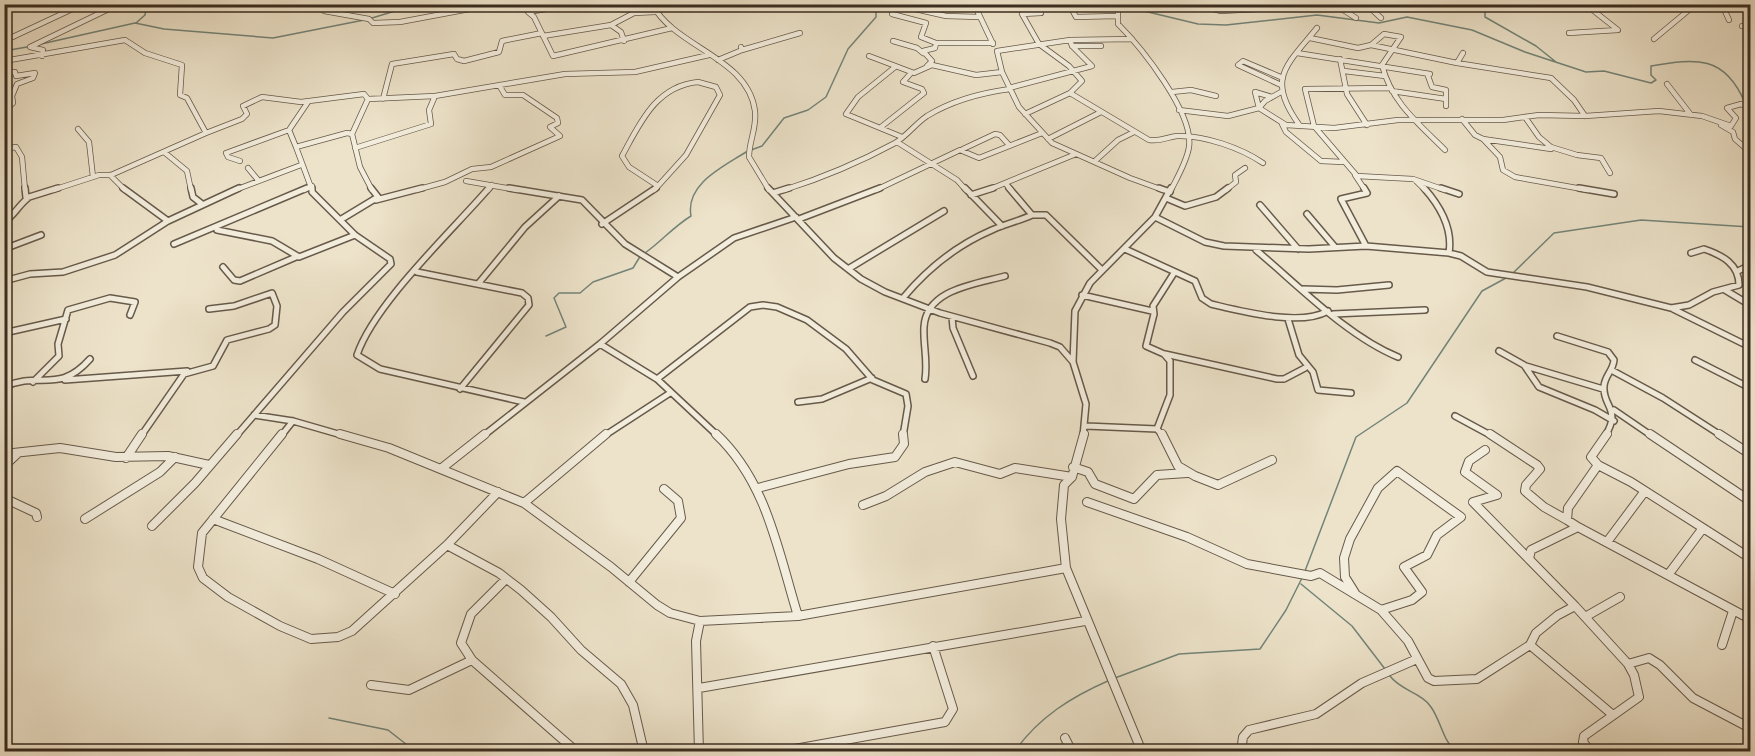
<svg xmlns="http://www.w3.org/2000/svg" width="1755" height="756" viewBox="0 0 1755 756" font-family="'IM FELL Double Pica',serif">
<style>
.lines{fill:none;stroke-linecap:round;stroke-linejoin:round}
.stream{stroke:#738479;stroke-width:1.5}
.minor-far2-casing{stroke:#675a4a;stroke-width:6}
.minor-far1-casing{stroke:#675a4a;stroke-width:8}
.minor-casing{stroke:#675a4a;stroke-width:10}
.minor-far2{stroke:#f3eddd;stroke-width:4.5}
.minor-far1{stroke:#f3eddd;stroke-width:5}
.minor{stroke:#f3eddd;stroke-width:8}
</style>
<rect width="100%" height="100%" fill="#ede3ca"/>
<filter id="stains"><feTurbulence type="fractalNoise" baseFrequency=".00333" numOctaves="4"/><feColorMatrix values="0 0 0 0 .2 0 0 0 0 .09 0 0 0 0 .02 0 0 0 .5 -.17"/></filter>
<radialGradient id="worn" r=".72"><stop offset=".6" stop-color="#630" stop-opacity="0"/><stop offset="1" stop-color="#630" stop-opacity=".3"/></radialGradient>
<g class="lines">
<path class="stream" d="M1485 4V17L1536 46 1556 62
M1119 5 1198 24 1226 25 1317 15 1379 23 1407 17 1472 30 1525 52 1586 72 1604 71 1651 83 1656 80 1651 75V66C1696 58 1725 55 1745 103L1743 104
M372 18 418 4
M136 23 145 15 147 4
M41 44 135 23 164 29 273 38 364 20
M4 51 27 47
M1744 109 1745 116 1750 120
M751 150 762 146 784 118 808 110 826 97 848 49 876 17V4
M645 253C662 241 673 227 691 216 685 184 723 167 746 152
M1512 274 1554 233 1641 220 1750 227
M546 336 566 327 554 298 559 293H580L593 282 633 268 641 255
M1305 571 1356 437 1407 403 1482 291 1506 278
M1301 584 1352 626 1385 669
M1390 676C1400 690 1422 693 1431 707 1441 721 1443 741 1456 752
M1115 678 1179 654 1260 649 1286 610 1302 578
M329 718 388 730 416 752
M1014 752C1039 717 1071 697 1110 680"/>
<defs>
<path id="minor-far2" d="M315 4 324 11 369 19 373 23 400 22 496 4
M576 4 528 12 534 17 553 56 672 28
M652 4C675 48 748 57 755 111 757 128 749 141 749 157L769 190
M974 4 993 44
M1069 4 1076 17 1117 16
M1118 4V24C1141 47 1194 113 1189 147 1187 161 1177 178 1171 190
M1194 4 1221 11 1276 8
M1334 4 1356 18
M1366 4 1381 18
M653 7 664 4
M911 8 946 16 979 17
M1690 9 1700 6 1724 9
M4 10 22 4
M892 14 926 23 921 37 936 43H993
M1729 20 1724 9 1731 4
M611 25 621 32 624 41
M1742 26 1750 27
M1569 33 1618 30 1585 4
M543 36 611 25 634 13 655 12
M1310 38 1358 48 1371 45 1384 34 1401 37 1382 65C1391 102 1419 124 1445 150
M1132 39 1070 40 997 51 1002 72 1019 107 1052 143 1130 178 1163 190
M1654 39 1690 9 1682 4
M4 41 83 4
M893 41 917 48 923 53
M1371 45 1457 63 1463 53
M1072 46H1101
M742 50 800 33
M1297 53 1430 74 1428 76 1432 87 1446 90V106
M42 56 43 50 30 47 119 4
M869 56 914 73 932 65 976 75 1002 72
M1340 59 1347 94 1367 125
M718 60 742 50 741 47
M4 61 125 40 145 53 182 65 180 95 187 98 206 133 111 175H99L53 190
M1457 63 1551 78 1574 100 1585 116
M927 66 932 61 923 51 935 48 936 43
M895 67 858 97 846 114 902 137
M1344 71 1385 76
M4 72H15L16 76 35 73 33 78 17 84 12 96 13 103 4 111
M698 82 716 87 720 95 686 155 658 186 629 167 622 156C640 123 656 86 698 82Z
M1667 84 1691 115
M1281 85 1238 65 1243 61 1283 78
M1009 88 1092 66 1072 46 1070 40
M1391 88 1305 89 1314 126 1357 176 1413 179 1445 190
M1392 91 1446 99
M1172 92 1191 90 1216 96
M1070 93 1149 140C1160 142 1167 137 1177 136 1204 135 1241 148 1263 163
M1272 97 1255 92 1259 108 1265 101 1281 92
M368 99 435 96 565 74 635 72 709 55
M383 99 392 64 454 54 457 59 464 61 499 52 502 41 542 33
M1179 110 1228 116 1259 108 1286 125 1334 128 1398 120H1503L1539 115 1585 116 1659 111 1702 116 1731 126 1736 118 1727 108 1741 104 1750 109
M1025 114 1070 93 1082 81 1069 66 1039 44 1022 14 1041 13 1038 6 1042 4
M1525 117 1539 137 1551 147 1577 155 1601 158 1610 173
M1462 119 1475 135 1483 139 1551 149
M1282 124 1286 132 1321 161 1343 162
M1721 125 1733 132 1735 139 1750 152
M1300 126C1266 79 1285 67 1317 28
M881 127 924 93 922 89 903 82 911 73
M78 129 89 142 93 177
M206 133 242 119 247 114 243 106 262 97 301 102 364 94 368 99 352 134
M1048 139 1101 112
M1483 139 1500 157 1503 170 1515 177 1588 190
M897 142 957 180 966 190
M296 147 289 130 308 102
M355 148 431 124 429 110 435 96
M4 149 16 147 22 157 25 190
M963 149 995 134 1000 135 1009 145
M164 152 187 171 191 190
M240 161 228 157 226 153 289 130
M1095 161 1118 140 1134 132
M248 168 258 180
M110 175 125 190
M1355 175 1365 190
M466 181 518 190
M1416 181 1425 190
M1006 184 1011 190
M235 190 301 165
M304 190 312 186
M312 190 296 147 347 133 352 134 360 167 372 190
M416 190 445 182 472 169 491 167 560 136 550 127 558 123 557 118 523 95H505L499 85
M488 190 492 185
M654 190 658 186
M784 190C822 178 860 162 895 143 907 136 915 124 927 116 953 100 980 93 1010 89
M876 190 960 150 979 158 1042 133
M988 190 1076 154
M1226 190 1236 182 1235 175 1245 168"/>
<path id="minor-far1" d="M25 188 26 198 58 188
M123 188 168 221
M191 188 193 197 202 204
M312 188V192L340 220
M489 188C452 231 374 304 357 355L380 369 524 402
M509 188 582 200 625 244 678 277
M768 188 834 258 861 279 885 292 940 313 1050 343 1060 347 1073 362
M965 188 1002 226
M1159 188 1170 192
M1364 188 1367 193 1341 199 1366 246
M1424 188C1440 206 1453 228 1449 253
M1441 188 1459 194
M1579 188 1614 194
M773 193 789 188
M971 195 993 188
M1166 198 1185 206 1216 197 1228 188
M376 200 422 188
M1260 205 1298 249
M1307 214 1335 247
M1032 215H1046L1102 270
M1155 217 1205 242 1224 246 1309 249 1366 246 1449 253 1461 256 1487 272 1587 287 1671 308 1689 305 1713 292 1739 285C1739 264 1722 255 1704 249L1691 253
M799 219 880 188
M340 220 378 197 371 188
M4 222C13 217 18 206 28 198
M602 224 656 188
M217 230 272 241 299 257 355 235
M174 244 307 188
M4 249 41 235
M1125 249 1195 281 1202 298 1211 304C1241 311 1300 327 1328 311
M1256 250C1299 286 1347 336 1398 357
M223 267 234 280 240 281 296 257
M848 269 944 211
M1738 271 1750 265
M417 272 522 293 528 298 529 305 460 389
M4 281 30 274 63 272 115 255 168 221 239 188
M478 284 525 227 559 196
M1303 289 1337 290 1389 285
M1725 290 1750 305
M1082 295 1152 311
M903 298C928 268 957 245 992 230 1005 224 1019 221 1032 215L1009 188
M1673 309 1750 347
M1333 314 1425 310
M952 317 953 328 973 376
M4 318 8 332
M1288 319 1299 355 1313 372 1318 390 1351 393
M4 333 66 319
M1557 336 1608 352 1614 360C1613 371 1605 375 1604 386 1602 406 1622 409 1605 436
M600 344 657 379 718 436
M1499 351 1524 365 1539 387 1595 410 1614 421
M1165 354 1277 379H1284L1305 368
M1695 360 1750 388
M1526 366 1603 389
M1613 371 1663 398 1722 436
M657 379 750 307 763 305 777 307 807 320 846 349 873 380 906 394 908 406 903 436
M925 379C928 361 923 345 924 327 926 289 976 284 1005 276
M65 380 187 371
M33 382 59 356 58 344 68 310 110 298 135 302 130 315
M4 387C40 370 58 395 90 359
M798 402 822 399 872 378
M1614 410 1652 436
M254 415 293 421 345 436
M1455 416 1492 436
M1086 426 1157 429 1163 436
M1157 429 1170 395V361L1164 354 1146 346 1154 314 1153 306 1174 273
M141 436 184 374 213 366 227 340 269 329 275 325 277 306 272 293 234 306 209 309
M236 436 343 312 391 264 390 259 355 235 340 220
M281 436 293 421
M483 436 600 344 678 277 734 238 796 217
M604 436 670 393
M1083 436 1086 404 1073 362 1075 311 1090 283 1155 217 1171 188"/>
<path id="minor" d="M282 434 202 533 198 567 203 578 228 597 280 626 311 639 338 637 352 631 447 545 498 492
M340 434 389 448 524 503 611 567 657 605 670 613 700 621 798 616 1066 568
M716 434C767 482 778 551 798 616
M1084 434 1072 477 1064 485 1061 519 1066 568 1142 752
M1162 434 1178 466 1195 476 1218 485 1272 460
M1490 434 1537 465 1540 469 1526 485 1525 491 1544 507 1567 520
M1650 434 1750 501
M1719 434 1750 454
M4 454 60 448 116 457 168 456 209 465
M126 458 142 434
M1598 465 1631 482 1703 528 1668 575
M4 466 18 453
M1073 467 1088 472 1095 484 1134 499 1157 475 1187 473
M442 468 485 434
M758 488 849 464 895 457 904 444 903 434
M4 498 36 513 37 517
M1087 502 1187 537 1247 564 1311 576 1320 573 1381 610
M524 503 606 434
M863 505 886 496 925 472 955 462 1000 474 1015 468 1072 477
M85 519 160 472 175 457
M213 519 318 559 395 594
M152 526 195 483 237 434
M1578 527 1567 520 1568 508 1598 465 1591 457 1607 434
M1703 528 1750 558
M1607 542 1645 491
M447 545 499 573 521 590 551 617 581 650 621 684 633 705 644 752
M1529 559 1531 550 1578 527 1750 619
M505 580 471 614 461 643 472 660 577 752
M629 582 681 518 678 501 664 489
M1355 593 1345 577 1344 558 1350 539 1378 488 1397 471 1461 517 1437 535 1427 555 1404 567 1422 592 1412 600 1381 610 1408 641 1428 678 1434 681 1477 679 1530 645 1536 633 1558 615 1575 606 1473 502 1497 495 1465 472 1469 461 1485 450
M1575 606 1628 664
M1585 617 1620 597
M1530 645 1613 715
M1722 645 1733 611
M371 685 409 690 472 660
M699 688 1085 621
M1065 738 1072 752
M699 752 696 641 700 621
M778 752 945 722 953 709 933 646
M1241 752 1243 737 1249 730 1316 714 1362 683 1417 659
M1591 752 1583 742 1584 736 1639 697 1634 675 1628 664 1649 658 1660 665 1693 698 1750 728"/>
</defs>
<use href="#minor-far2" class="minor-far2-casing"/>
<use href="#minor-far1" class="minor-far1-casing"/>
<use href="#minor" class="minor-casing"/>
<use href="#minor-far2" class="minor-far2"/>
<use href="#minor-far1" class="minor-far1"/>
<use href="#minor" class="minor"/>
</g>
<rect width="1755" height="756" fill="none" stroke="#ede3ca" stroke-width="24"/>
<rect x="6" y="6" width="1743" height="744" fill="none" stroke="#3a2d20" stroke-width="3"/>
<rect x="12" y="12" width="1731" height="732" fill="none" stroke="#3a2d20" stroke-width="1.5"/>
<rect width="100%" height="100%" filter="url(#stains)"/>
<rect width="100%" height="100%" fill="url(#worn)"/>
</svg>
